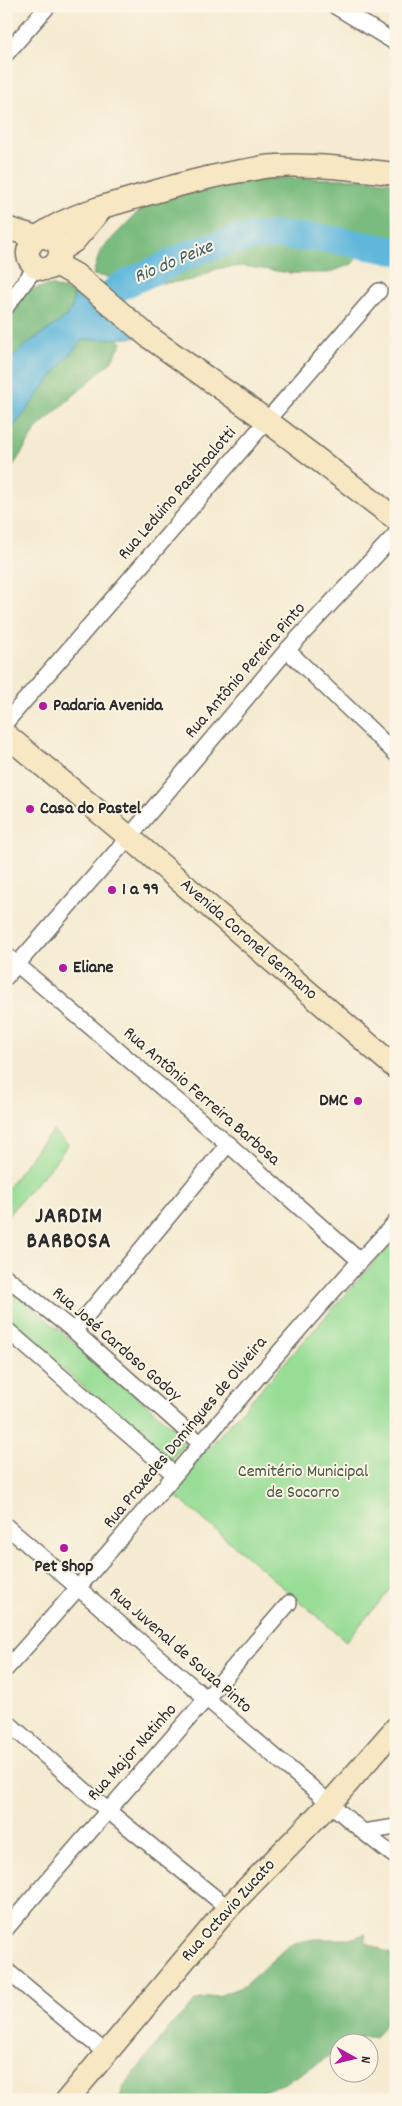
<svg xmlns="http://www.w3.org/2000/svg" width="402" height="2106" viewBox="0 0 402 2106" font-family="Dekko,sans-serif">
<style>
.green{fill:#98dd96;stroke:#628460}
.forest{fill:#7abc7f;stroke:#527455}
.water{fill:#5fb7dc;stroke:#457184}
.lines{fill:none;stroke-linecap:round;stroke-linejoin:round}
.river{stroke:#5fb7dc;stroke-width:28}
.street-casing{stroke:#726e65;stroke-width:18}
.secondary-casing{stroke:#726e65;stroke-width:25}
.street{stroke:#fff;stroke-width:15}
.secondary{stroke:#f7e8c3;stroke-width:22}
.poi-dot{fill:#b5179e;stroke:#fcf5e5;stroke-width:2}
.labels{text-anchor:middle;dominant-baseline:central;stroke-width:4;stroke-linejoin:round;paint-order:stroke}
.street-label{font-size:18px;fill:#2b2b2b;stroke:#fcf5e5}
.poi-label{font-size:18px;font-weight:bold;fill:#2b2b2b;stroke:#fcf5e5;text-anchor:start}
.park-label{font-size:18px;fill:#465846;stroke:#fcf5e5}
.water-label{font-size:19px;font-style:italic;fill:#3d5c69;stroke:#fcf5e5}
.district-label{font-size:22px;font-weight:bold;letter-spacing:1px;fill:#2b2b2b;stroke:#fcf5e5}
</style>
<rect width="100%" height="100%" fill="#fcf5e5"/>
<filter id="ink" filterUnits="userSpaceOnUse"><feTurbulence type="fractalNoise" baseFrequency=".02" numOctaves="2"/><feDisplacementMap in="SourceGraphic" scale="10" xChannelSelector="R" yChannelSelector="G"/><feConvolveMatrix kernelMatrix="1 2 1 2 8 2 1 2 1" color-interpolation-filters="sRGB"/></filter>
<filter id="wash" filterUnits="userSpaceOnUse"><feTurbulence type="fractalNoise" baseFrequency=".0096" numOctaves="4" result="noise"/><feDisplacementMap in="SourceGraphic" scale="20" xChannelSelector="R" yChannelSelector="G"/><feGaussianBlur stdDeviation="1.12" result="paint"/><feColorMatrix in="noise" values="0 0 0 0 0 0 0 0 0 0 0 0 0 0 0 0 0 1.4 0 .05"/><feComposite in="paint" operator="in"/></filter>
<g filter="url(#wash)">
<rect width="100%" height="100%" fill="#f5ebd2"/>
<path class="green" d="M53 1131 68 1144 55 1162 6 1217V1190L39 1146Z
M396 1238V1583L346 1641 170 1491Z
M6 1285 188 1440 169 1462 6 1319Z"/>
<path class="forest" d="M239 178 367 179 396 183V249L367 244 352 264 328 273H291L242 266 216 269 193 280 167 283 142 282 93 275 100 251 137 213 158 200Z
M50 285 71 292 78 304 6 385V310L27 291Z
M91 323 106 325 122 343 110 363 38 427 6 477V423Z
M365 1934 366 1942 392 1955 396 1988 392 2016 375 2037H361L350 2043 340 2044 339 2050 285 2083 238 2100H119L123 2088 158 2042 175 2021 197 2000 221 1995 244 1986 290 1944 314 1939H350Z"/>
<path class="water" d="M76 275 149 337 82 340 53 375 6 437C6 424 3 376 7 368 17 341 62 328 71 309 75 300 74 285 76 275Z"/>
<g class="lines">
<path class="river" d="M85 318 119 287 192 253 233 240 274 235 330 239 396 251"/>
</g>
</g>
<g filter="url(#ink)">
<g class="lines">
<defs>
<path id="street" d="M335 6 396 43
M6 54 48 6
M6 307 36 267
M287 650 396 754
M6 722 379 291
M6 955 228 1144 360 1261
M6 977 129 837 287 650 396 534
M6 1277 74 1331 200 1443
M6 1329 174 1474
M74 1331 228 1144
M6 1526C101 1607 195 1690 291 1770 326 1799 359 1831 396 1857
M6 1669C139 1523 261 1366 396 1222
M6 1721 107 1810 228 1908
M363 1832 396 1827
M6 1929C99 1819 196 1712 289 1603
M6 1970 106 2053"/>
<path id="secondary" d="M6 228 37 237
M42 236 56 241C69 260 46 279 32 263 7 235 103 206 120 202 160 190 200 178 241 171 252 170 264 166 275 166 315 164 356 169 396 174
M60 250 74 241 103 207
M56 264 76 275 149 337 266 420 396 519
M6 735 129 837 396 1068
M67 2100 228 1908 331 1802 396 1728"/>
</defs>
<use href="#street" class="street-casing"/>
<use href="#secondary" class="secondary-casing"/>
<use href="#street" class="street"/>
<use href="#secondary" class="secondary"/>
</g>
</g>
<g class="poi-dot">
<circle cx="43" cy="706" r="5"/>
<circle cx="30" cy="809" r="5"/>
<circle cx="112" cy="890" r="5"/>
<circle cx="63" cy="968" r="5"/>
<circle cx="358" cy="1101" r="5"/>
<circle cx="64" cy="1548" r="5"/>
</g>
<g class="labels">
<g class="street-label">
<text transform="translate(178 494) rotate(-49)">Rua Leduino Paschoalotti</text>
<text transform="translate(246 671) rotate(-49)">Rua Antônio Pereira Pinto</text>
<text transform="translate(248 940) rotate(41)">Avenida Coronel Germano</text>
<text transform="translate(201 1097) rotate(41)">Rua Antônio Ferreira Barbosa</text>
<text transform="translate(116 1345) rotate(41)">Rua José Cardoso Godoy</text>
<text transform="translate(186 1433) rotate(-50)">Rua Praxedes Domingues de Oliveira</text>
<text transform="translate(180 1651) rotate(41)">Rua Juvenal de Souza Pinto</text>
<text transform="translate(133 1753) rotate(-48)">Rua Major Natinho</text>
<text transform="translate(229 1911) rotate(-48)">Rua Octavio Zucato</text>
</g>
<g class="poi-label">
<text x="53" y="706">Padaria Avenida</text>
<text x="40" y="809">Casa do Pastel</text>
<text x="122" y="890">1 a 99</text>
<text x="73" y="968">Eliane</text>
<text x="348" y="1101" text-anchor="end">DMC</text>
<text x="64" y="1567" text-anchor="middle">Pet Shop</text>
</g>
<g class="park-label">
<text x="303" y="1472">Cemitério Municipal<tspan x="303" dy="21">de Socorro</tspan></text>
</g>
<g class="water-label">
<text transform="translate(174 263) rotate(-23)">Rio do Peixe</text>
</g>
<g class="district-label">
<text x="69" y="1217">JARDIM<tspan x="69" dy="25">BARBOSA</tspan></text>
</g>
</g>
<rect width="402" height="2106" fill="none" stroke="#fcf5e5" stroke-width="25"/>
<g transform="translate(354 2058) rotate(98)"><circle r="24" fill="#fcf5e5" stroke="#a8a49b"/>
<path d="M0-4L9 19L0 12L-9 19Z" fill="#b5179e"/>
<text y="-8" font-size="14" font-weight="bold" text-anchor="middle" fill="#2b2b2b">N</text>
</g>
</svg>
